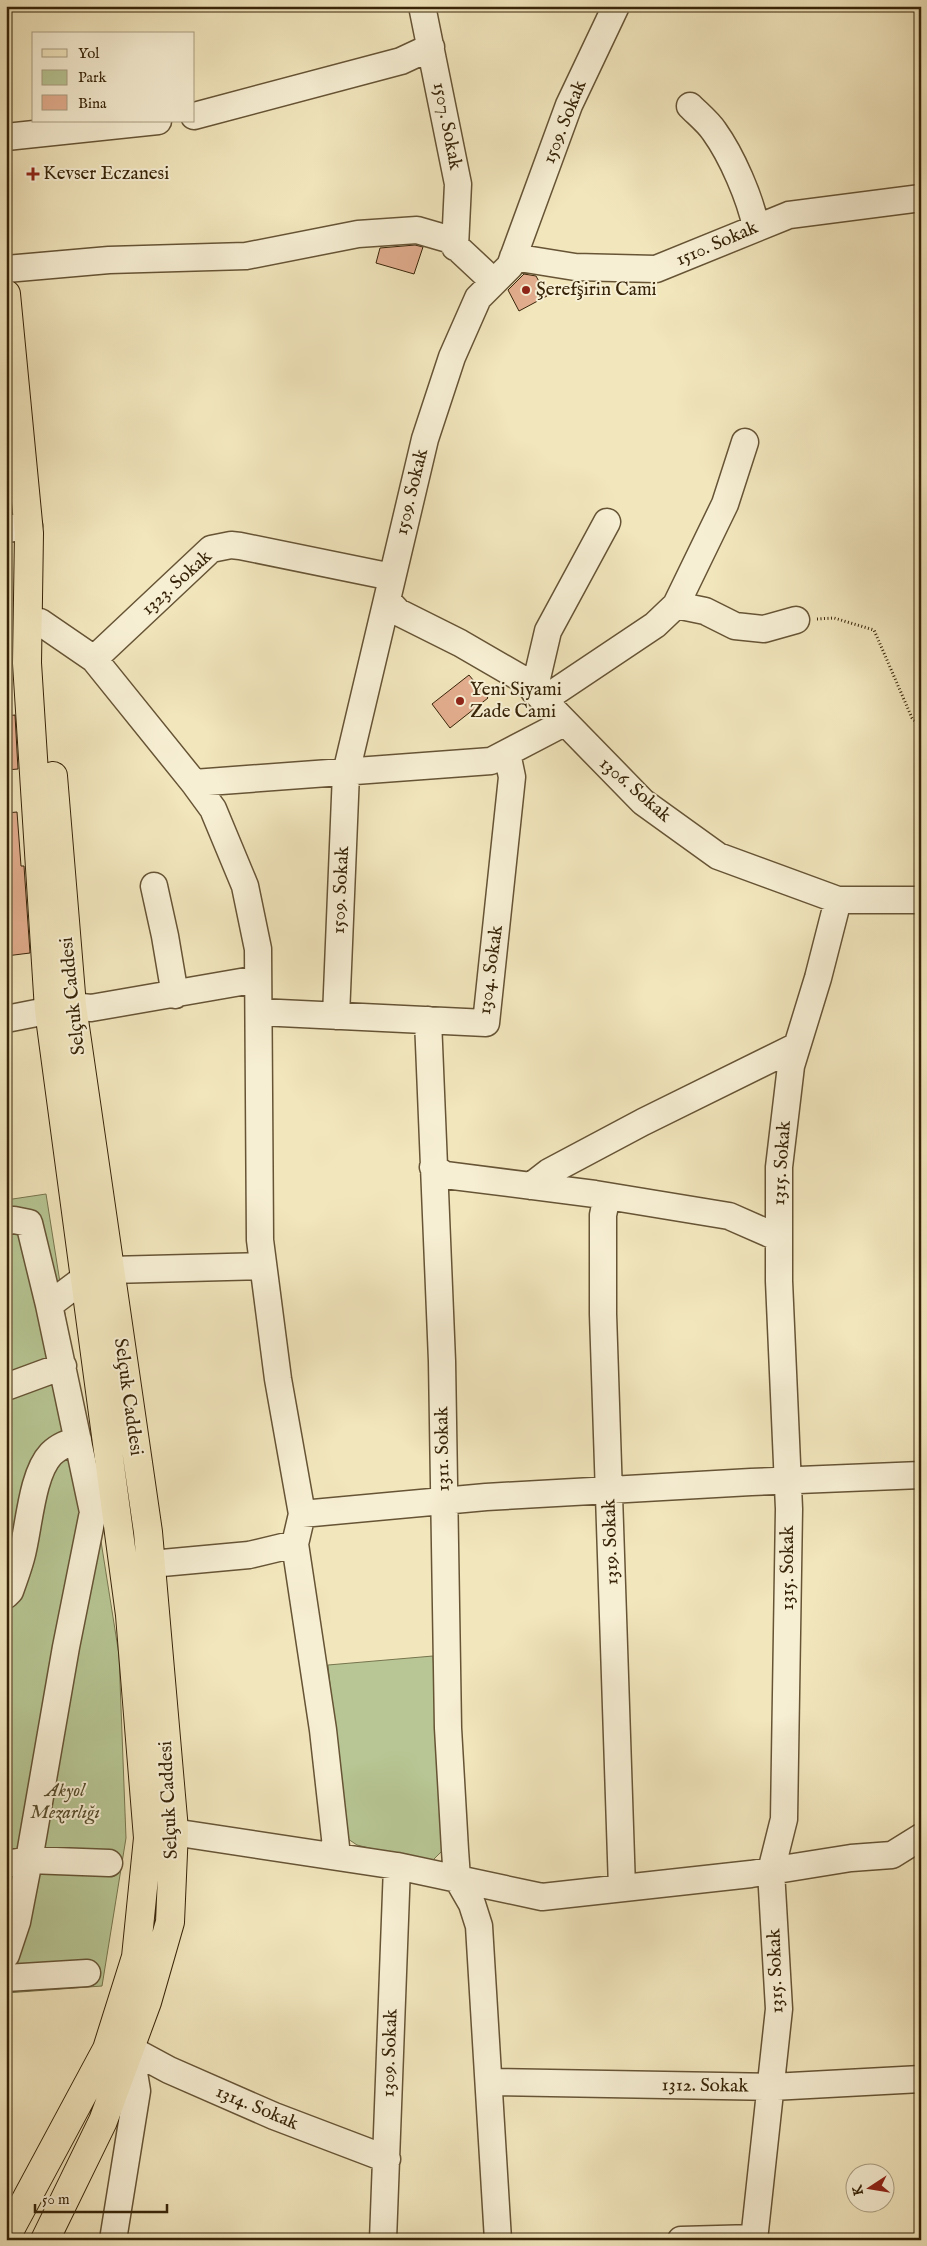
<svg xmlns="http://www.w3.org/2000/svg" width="927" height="2246" viewBox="0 0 927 2246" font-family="'IM FELL English',serif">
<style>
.green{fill:#b7c694;stroke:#77754e}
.building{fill:#e3ae8f;stroke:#372408}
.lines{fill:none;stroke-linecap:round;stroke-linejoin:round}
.minor-casing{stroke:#665435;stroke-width:29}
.major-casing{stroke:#372408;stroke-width:30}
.path{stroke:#372408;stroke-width:3;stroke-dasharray:1 2.5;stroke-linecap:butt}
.minor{stroke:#f7efd4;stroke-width:26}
.major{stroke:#f2e6bd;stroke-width:28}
.poi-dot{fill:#8f2418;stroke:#f7efd4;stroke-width:2}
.labels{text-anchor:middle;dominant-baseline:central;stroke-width:4;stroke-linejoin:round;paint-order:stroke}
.street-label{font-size:19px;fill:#372408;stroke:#f7efd4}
.poi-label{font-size:19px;fill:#372408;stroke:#f7efd4;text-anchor:start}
.park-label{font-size:19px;font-style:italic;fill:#574c2b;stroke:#f7efd4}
</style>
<rect width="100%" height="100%" fill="#f2e6bd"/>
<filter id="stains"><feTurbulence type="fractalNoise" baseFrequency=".004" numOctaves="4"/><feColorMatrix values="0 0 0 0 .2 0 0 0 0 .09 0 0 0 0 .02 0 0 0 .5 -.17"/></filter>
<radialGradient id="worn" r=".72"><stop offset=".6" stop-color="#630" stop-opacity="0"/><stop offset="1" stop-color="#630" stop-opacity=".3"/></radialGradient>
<path class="green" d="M46 1194 119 1655 126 1838 102 1986 6 1993V1200Z
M433 1656 444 1849 433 1860 421 1861 357 1845 345 1837 328 1665Z"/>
<path class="building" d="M415 245 423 247 414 274 376 263 380 248Z
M524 274 536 276 547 296 519 311 508 290Z
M469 675 488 698 450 728 432 704Z
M15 715 18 769 6 770V716Z
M17 812 21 866H24L30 953 6 956V813Z"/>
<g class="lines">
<defs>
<path id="minor" d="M422 6 458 184 455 247
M690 106C698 114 708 122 714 131 732 156 750 198 756 227
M194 116 401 61 431 47
M6 137 158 121
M513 257 575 267 656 269 789 215 921 198
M6 269 109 260 246 256 358 234 417 230 448 239 494 282
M6 529 29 526
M387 600 398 612 460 643 524 680 643 802 718 856 838 900H921
M676 605 705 611 735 626 764 629 796 620
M40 622 94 659 194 783 213 809 245 886 258 949 260 1240 278 1379 302 1514 295 1544 323 1730 337 1856
M94 659 211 549 231 545 240 546 392 577
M534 691 548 631 607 522
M543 700 655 625 676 605 725 504 745 442
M194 783 491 761 564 723
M154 886 165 936 175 995
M259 1012 486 1023 512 777 507 753
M336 1016 346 773 425 439 452 357 478 298 510 266 569 105 616 6
M6 1019 72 1006 91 1008 258 979
M428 1020 442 1361 448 1728 455 1850 457 1878 472 1904 479 1926 498 2240
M433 1167 445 1175 595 1194 729 1216 779 1238
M531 1186 549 1172 643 1122 797 1046
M607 1196 603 1215V1314L622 1888
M6 1221 14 1220 29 1223 49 1305
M110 1270 263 1266
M6 1387 63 1366
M302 1514 486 1497 751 1482 921 1475
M151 1564 249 1555 295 1544
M6 1595 10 1591C14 1580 18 1569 21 1558 29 1530 31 1475 51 1454 59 1446 68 1443 78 1440
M153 1829 397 1866 542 1897 751 1874 851 1858 892 1855 921 1837
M6 1864 29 1860 109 1863
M6 1955 17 1922 29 1860 66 1647 93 1512 49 1305 85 1278
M6 1978 87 1973
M130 2049 169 2070 274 2116 387 2159
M489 2082 772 2087 921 2079
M113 2240 137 2091 130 2049
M383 2240 397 1866
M681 2240 755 2238
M754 2240 779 2009 771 1871 784 1819 789 1509 779 1281V1167L791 1066 818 978 838 900"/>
<path id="major" d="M6 294 29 533 27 663 49 1010 130 1615 148 1838 136 1957 107 2049 6 2237
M45 2240 103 2121 147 2002 170 1922 174 1830 148 1532 72 1006 53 776"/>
</defs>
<use href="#minor" class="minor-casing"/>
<use href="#major" class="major-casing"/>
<path class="path" d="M817 619 834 618 874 630 912 718 921 728"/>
<use href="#minor" class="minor"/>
<use href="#major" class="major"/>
</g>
<g class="poi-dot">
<path d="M30.5 166.5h5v5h5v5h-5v5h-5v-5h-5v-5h5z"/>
<circle cx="526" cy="290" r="5"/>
<circle cx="460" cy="701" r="5"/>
</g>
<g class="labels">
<g class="street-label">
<text transform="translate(565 122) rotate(-68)">1509. Sokak</text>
<text transform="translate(447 126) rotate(79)">1507. Sokak</text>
<text transform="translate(717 244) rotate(-23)">1510. Sokak</text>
<text transform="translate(412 492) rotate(-76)">1509. Sokak</text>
<text transform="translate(177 583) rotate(-42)">1323. Sokak</text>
<text transform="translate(635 790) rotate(41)">1306. Sokak</text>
<text transform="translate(341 890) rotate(-87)">1509. Sokak</text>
<text transform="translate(491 970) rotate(-82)">1304. Sokak</text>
<text transform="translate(73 996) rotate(-96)">Selçuk Caddesi</text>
<text transform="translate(782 1163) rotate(-86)">1315. Sokak</text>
<text transform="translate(128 1397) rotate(82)">Selçuk Caddesi</text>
<text transform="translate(443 1449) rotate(-91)">1311. Sokak</text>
<text transform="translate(611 1542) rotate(-92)">1319. Sokak</text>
<text transform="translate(788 1568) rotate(-90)">1315. Sokak</text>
<text transform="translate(169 1800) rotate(-93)">Selçuk Caddesi</text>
<text transform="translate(776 1971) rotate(-92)">1315. Sokak</text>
<text transform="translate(390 2053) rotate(-88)">1309. Sokak</text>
<text transform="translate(705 2086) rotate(1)">1312. Sokak</text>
<text transform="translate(257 2108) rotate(23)">1314. Sokak</text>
</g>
<g class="poi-label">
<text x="43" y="174">Kevser Eczanesi</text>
<text x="536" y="290">Şerefşirin Cami</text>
<text x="470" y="690">Yeni Siyami<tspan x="470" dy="22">Zade Cami</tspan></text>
</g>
<g class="park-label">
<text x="65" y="1791">Akyol<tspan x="65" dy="22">Mezarlığı</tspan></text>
</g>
</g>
<rect width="927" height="2246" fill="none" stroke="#f2e6bd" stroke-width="25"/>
<rect x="8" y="8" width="912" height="2231" fill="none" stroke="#372408" stroke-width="2.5"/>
<rect x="12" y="12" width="902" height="2221" fill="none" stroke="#372408"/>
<rect x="32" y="32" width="162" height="90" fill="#f7efd4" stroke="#aa9e82"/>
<rect x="42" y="49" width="25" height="8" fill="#f2e6bd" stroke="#aa9e82"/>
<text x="78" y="58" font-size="15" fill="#372408">Yol</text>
<rect x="42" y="70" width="25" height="15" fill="#b7c694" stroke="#aa9e82"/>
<text x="78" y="82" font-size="15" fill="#372408">Park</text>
<rect x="42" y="95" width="25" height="15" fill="#e3ae8f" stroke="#aa9e82"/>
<text x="78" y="108" font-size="15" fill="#372408">Bina</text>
<g transform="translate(870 2188) rotate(258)"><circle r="24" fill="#f7efd4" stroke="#aa9e82"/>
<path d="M0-4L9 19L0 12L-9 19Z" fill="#8f2418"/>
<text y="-8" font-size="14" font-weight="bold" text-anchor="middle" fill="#372408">K</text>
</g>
<path d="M35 2204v8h132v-8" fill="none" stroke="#372408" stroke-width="2.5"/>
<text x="42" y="2204" font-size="15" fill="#372408" stroke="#f7efd4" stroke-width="4" paint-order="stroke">50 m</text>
<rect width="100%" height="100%" filter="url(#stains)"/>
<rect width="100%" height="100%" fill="url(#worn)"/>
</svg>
